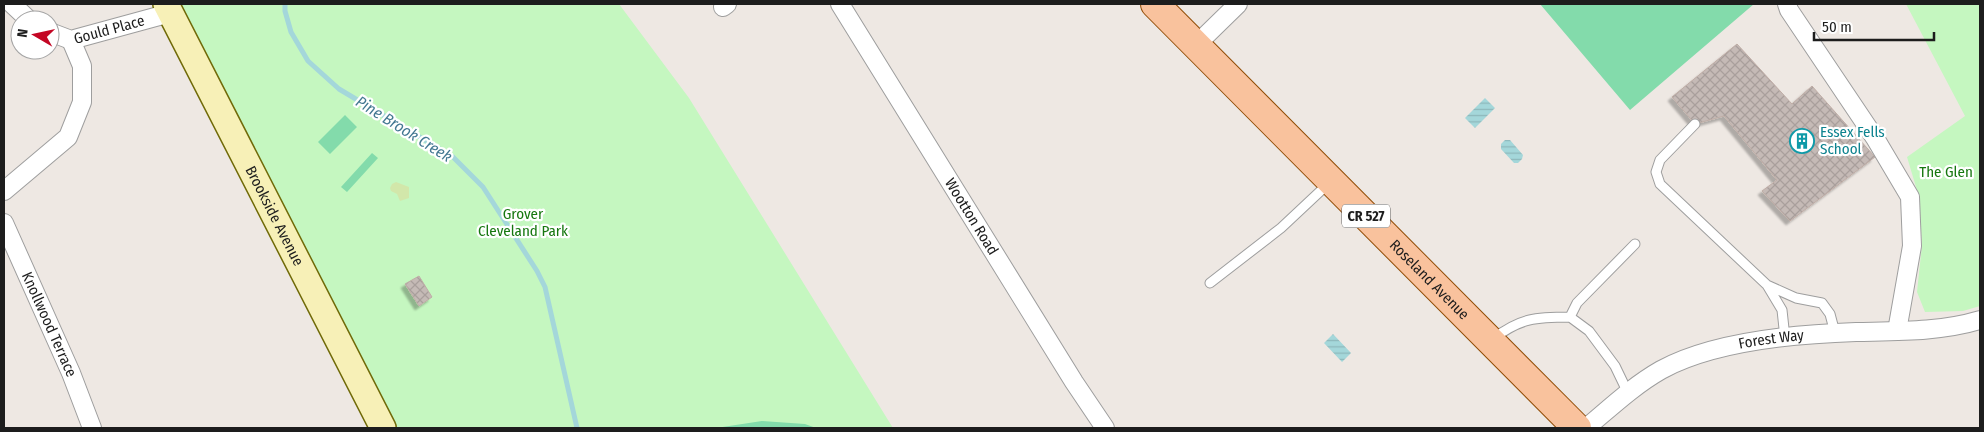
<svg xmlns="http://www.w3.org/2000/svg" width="1984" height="432" viewBox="0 0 1984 432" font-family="'Fira Sans Condensed',sans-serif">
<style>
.park{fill:#c5f7c0}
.garden{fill:#d2e7aa}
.pitch{fill:#83dbab}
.water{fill:url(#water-rules)}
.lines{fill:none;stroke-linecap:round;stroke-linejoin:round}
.stream{stroke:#a4d7da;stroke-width:5}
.building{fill:url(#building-cross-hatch);stroke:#bfada6;filter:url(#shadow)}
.lane-casing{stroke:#9e9e9e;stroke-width:11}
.street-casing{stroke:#9e9e9e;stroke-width:20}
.secondary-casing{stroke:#706a08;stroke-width:28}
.primary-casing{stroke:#914c05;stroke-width:30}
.lane{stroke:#fff;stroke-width:9}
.street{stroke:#fff;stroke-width:18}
.secondary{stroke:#f7f0b7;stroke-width:25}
.primary{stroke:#f9c29d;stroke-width:28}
.labels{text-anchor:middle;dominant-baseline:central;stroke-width:4.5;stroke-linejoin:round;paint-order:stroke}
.shield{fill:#fff;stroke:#616161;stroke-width:1}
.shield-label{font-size:14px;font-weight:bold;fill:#1d1d1d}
.street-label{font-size:15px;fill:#1d1d1d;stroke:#fff}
.culture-label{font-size:15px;fill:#0d838f;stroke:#fff;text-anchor:start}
.park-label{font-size:15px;fill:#16770f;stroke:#fff}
.water-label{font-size:16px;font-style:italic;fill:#447892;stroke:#fff}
</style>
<defs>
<pattern id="water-rules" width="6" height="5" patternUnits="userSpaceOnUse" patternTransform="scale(1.25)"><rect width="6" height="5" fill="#a4d7da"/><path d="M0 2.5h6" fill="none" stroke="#8db8bb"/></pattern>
<pattern id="building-cross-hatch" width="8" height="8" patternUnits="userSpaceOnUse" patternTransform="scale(1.25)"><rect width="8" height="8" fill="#c5bab6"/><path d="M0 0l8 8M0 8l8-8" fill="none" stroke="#a99f9c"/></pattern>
<filter id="shadow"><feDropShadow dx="-4" dy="4" stdDeviation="1" flood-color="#0004"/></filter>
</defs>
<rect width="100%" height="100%" fill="#eee8e3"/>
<path class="park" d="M181 4H619L689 98 893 428H397Z
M1906 4H1980V306L1963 311 1925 312 1917 292 1922 245 1919 197 1907 157 1965 116Z"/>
<path class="garden" d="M396 182 409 187V198L400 201 397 194 391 191 390 188 392 184Z"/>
<path class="pitch" d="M1540 4H1754L1630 110Z
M345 115 357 127 330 154 318 142Z
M372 153 378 158 347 192 341 187Z
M762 421 805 424 816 428H716Z"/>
<path class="water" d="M1485 98 1495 108 1475 128 1465 118Z
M1505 140H1510L1523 155 1522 159 1518 163H1514L1501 149V144Z
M1333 334 1351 353 1342 362 1324 343Z"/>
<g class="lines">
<path class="stream" d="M285 4V11L291 32 308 61 339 89 453 157 483 187 537 271 545 287 577 428"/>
</g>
<path class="building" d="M1737 44 1792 104 1812 86 1875 157 1790 221 1762 191 1777 180 1724 116 1695 124 1672 97Z
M419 276 432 297 419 306 405 284Z"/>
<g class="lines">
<defs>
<path id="lane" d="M1695 124 1660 160 1656 172 1660 184 1767 285 1796 298 1822 303 1830 314 1835 333
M1210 283 1281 228 1329 183
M1767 285 1782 310 1785 338
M1570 317 1577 303 1635 244
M1493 339C1520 318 1536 317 1570 317L1589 331 1615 366 1628 393"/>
<g id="street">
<path d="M12 4 29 20"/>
<path id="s1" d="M840 4 1074 382 1105 428"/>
<path d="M1787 4 1789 10 1875 138 1910 197 1912 246 1897 331"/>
<path d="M723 7 727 4"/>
<path id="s2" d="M50 32 71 40 170 13"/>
<path d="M1196 45 1238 4"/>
<path d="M4 191 68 137 82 102V66L71 40"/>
<path id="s3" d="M4 223 71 373 92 428"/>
<path id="s4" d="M1586 428C1610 408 1633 386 1661 370 1714 341 1796 334 1856 332 1898 331 1940 332 1980 320"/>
</g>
<g id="secondary">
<path id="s5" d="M166 4 383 428"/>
</g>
<g id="primary">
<path id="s6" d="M1155 4 1577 428"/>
</g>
</defs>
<use href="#lane" class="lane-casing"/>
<use href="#street" class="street-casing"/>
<use href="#secondary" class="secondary-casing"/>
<use href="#primary" class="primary-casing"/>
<use href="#lane" class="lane"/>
<use href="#street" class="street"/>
<use href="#secondary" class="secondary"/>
<use href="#primary" class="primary"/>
</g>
<defs>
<symbol id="building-ring" viewBox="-11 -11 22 22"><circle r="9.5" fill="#fff" stroke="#0f9aa8" stroke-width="1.5"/><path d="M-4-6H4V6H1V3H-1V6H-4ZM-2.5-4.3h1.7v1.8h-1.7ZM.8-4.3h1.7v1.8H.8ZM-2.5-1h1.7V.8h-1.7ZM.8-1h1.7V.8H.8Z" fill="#0f9aa8"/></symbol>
</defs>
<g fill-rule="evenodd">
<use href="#building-ring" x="1788" y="127" width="28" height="28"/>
</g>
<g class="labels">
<rect class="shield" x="1342" y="204.5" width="48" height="23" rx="4"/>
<g class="shield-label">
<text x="1366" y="216">CR 527</text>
</g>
<g class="street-label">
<text stroke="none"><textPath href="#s2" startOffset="62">Gould Place</textPath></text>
<text stroke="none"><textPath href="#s5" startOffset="238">Brookside Avenue</textPath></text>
<text stroke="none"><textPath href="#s1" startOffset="250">Wootton Road</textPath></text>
<text stroke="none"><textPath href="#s6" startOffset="389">Roseland Avenue</textPath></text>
<text stroke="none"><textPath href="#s3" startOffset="111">Knollwood Terrace</textPath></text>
<text stroke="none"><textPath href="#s4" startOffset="210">Forest Way</textPath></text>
</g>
<g class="culture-label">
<text x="1820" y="132">Essex Fells<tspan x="1820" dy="17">School</tspan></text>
</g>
<g class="park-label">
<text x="1946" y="172">The Glen</text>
<text x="523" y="214">Grover<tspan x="523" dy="17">Cleveland Park</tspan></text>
</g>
<g class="water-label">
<text transform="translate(404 129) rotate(32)">Pine Brook Creek</text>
</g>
</g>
<rect width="1984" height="432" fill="none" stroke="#1d1d1d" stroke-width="10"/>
<g transform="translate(35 35) rotate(279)"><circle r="24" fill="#ffffff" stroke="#a5a5a5"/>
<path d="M0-4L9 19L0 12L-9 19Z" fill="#c40624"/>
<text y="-8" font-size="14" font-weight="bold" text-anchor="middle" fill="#1d1d1d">N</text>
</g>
<path d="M1814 32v8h120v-8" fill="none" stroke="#1d1d1d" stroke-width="2.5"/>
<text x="1822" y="32" font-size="15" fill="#1d1d1d" stroke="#ffffff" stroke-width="4" paint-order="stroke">50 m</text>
</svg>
